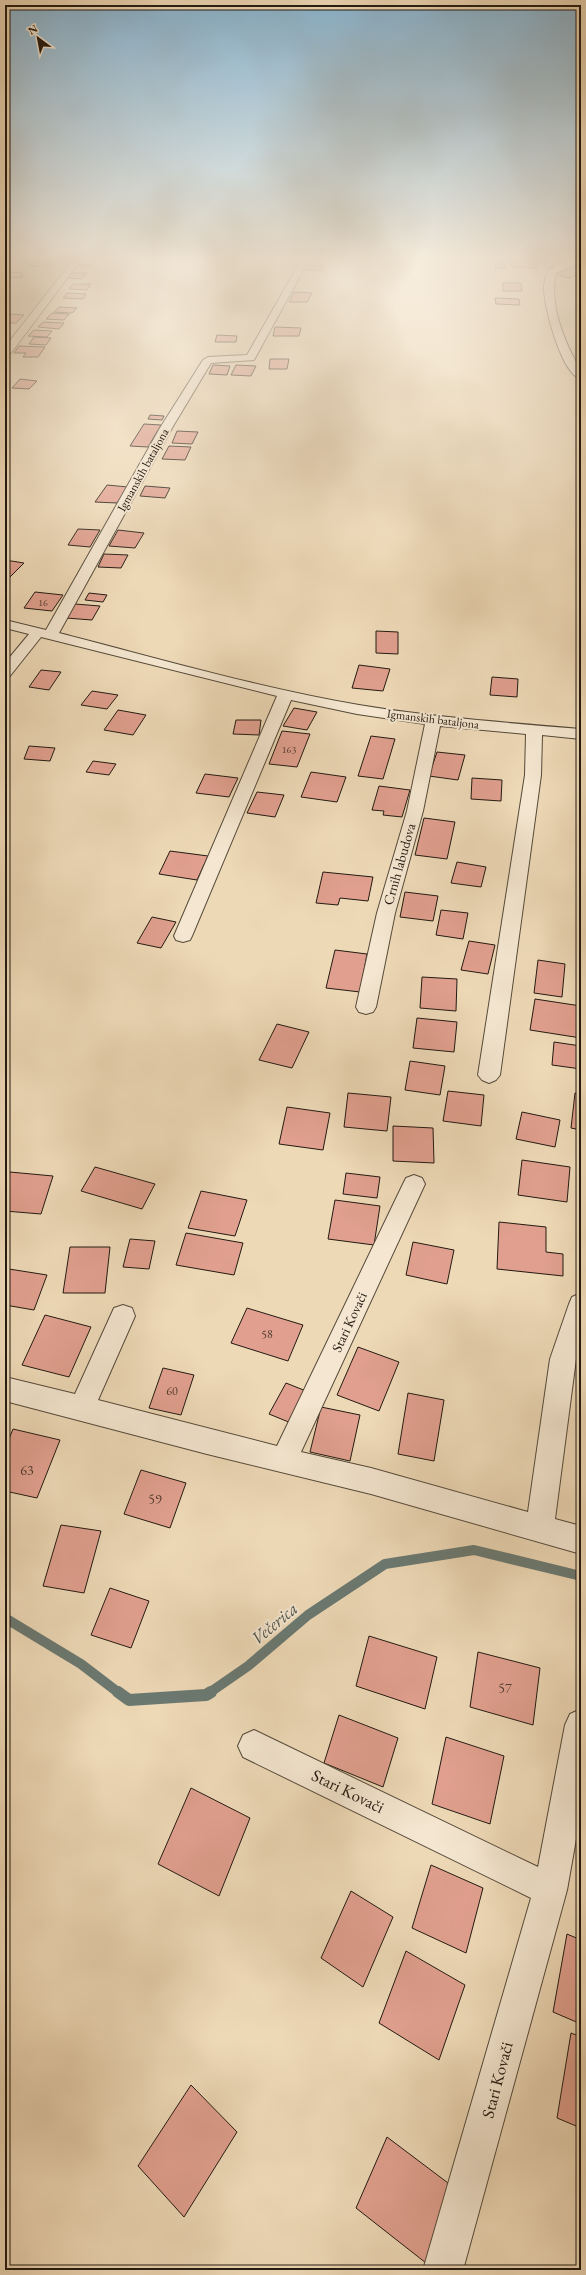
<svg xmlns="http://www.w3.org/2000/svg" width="586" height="2275" viewBox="0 0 586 2275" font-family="'EB Garamond',serif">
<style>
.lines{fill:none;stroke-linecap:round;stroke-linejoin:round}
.stream-far1{stroke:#6a7972;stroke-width:10}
.stream{stroke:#6a7972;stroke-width:12}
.building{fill:#e1a08f;stroke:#221a11}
.minor-casing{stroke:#554a3a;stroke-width:2}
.minor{fill:#f4e6d0;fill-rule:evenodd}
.labels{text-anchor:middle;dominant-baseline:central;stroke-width:4;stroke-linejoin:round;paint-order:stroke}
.far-number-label{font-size:10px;fill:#523c30}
.far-street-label{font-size:12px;fill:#221a11;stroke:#f4e6d0}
.number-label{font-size:12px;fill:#523c30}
.street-label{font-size:14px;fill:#221a11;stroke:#f4e6d0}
.near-number-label{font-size:14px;fill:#523c30}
.near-street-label{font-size:17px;fill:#221a11;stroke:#f4e6d0}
.near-water-label{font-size:18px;font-style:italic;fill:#4c524a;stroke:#f4e6d0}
</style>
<rect width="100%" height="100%" fill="#eed9b7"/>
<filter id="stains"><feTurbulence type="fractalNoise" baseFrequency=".005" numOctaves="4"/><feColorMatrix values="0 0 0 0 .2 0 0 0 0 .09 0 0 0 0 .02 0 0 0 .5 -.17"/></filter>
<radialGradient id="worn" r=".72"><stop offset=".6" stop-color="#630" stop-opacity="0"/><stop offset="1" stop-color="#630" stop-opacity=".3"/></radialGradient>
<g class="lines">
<path class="stream-far1" d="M5 1618 81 1664 119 1693
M209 1693 248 1666 308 1615 385 1564 474 1550 581 1576"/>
<path class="stream" d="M118 1692 129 1700 206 1695 211 1692"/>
</g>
<path class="building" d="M10 255H32L30 257H9Z
M520 255H540V260L521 259Z
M547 255 568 257 565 262 543 260Z
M49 259 53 264 30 267 26 261Z
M80 259 97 260 91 266 75 265Z
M496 262H506V268H495Z
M511 262 536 263 537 268 511 267Z
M545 262H554V267H545Z
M307 265 324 266 321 271 304 270Z
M576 266 581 267V273L569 278 554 274Z
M9 270 10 273 21 272 23 277 5 278V271Z
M72 273H87L82 279 67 278Z
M503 283H521L522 291H503Z
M73 284H91L87 290 69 289Z
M294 292 312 293 307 302H289Z
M67 293 86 294 83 299 63 298Z
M495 298 519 299 520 305 496 304Z
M59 307 77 308 72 313 54 312Z
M52 313 69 314 64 320 46 319Z
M9 314 24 315 16 323H5V318Z
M43 322 64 323 59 329 38 327Z
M275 327 301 328 299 336H273Z
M34 330 52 331 47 337 28 336Z
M217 335 237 336 236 342H215Z
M34 337 51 338 46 345 29 344Z
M19 346 45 347 38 357H23L26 353H14Z
M270 359H289L287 369H269Z
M213 365 230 366 227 375 209 374Z
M236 365 256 366 251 376 231 375Z
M20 379 37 381 29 389 12 388Z
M150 415 164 416 162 420 148 419Z
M144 424 161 425 148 447 130 446Z
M177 431 198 432 192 444 172 443Z
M169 446 191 447 185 460 162 459Z
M107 485 128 487 117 503 95 502Z
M145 486 170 488 165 498 140 496Z
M78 529 100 530 90 547 68 545Z
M118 530 144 533 135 548 109 546Z
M104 554 128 555 121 568 98 567Z
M5 560 24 563 9 578 5 577Z
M35 592 63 595 52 611 24 608Z
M89 593 107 595 103 602 85 600Z
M75 604 100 606 92 620 66 618Z
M376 631 398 632V654L376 653Z
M359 665 390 669 383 691 352 688Z
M41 670 61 672 49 690 29 687Z
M492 677 518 679 517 697 490 695Z
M92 691 118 695 107 709 81 705Z
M294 708 317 712 307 730 283 726Z
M118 710 146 715 133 735 104 730Z
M236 720H261L259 735 233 734Z
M282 731 310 734 297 767 269 764Z
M371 736 395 739 383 779 358 776Z
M29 746 55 748 50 761 24 759Z
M437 752 465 755 458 780 429 776Z
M93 761 116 764 109 775 86 772Z
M311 772 346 777 337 802 301 797Z
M205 774 238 778 229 797 196 793Z
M472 778 502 780 501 801 471 799Z
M379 786 410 790 402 817 383 815 384 811 372 810Z
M257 792 284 795 275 817 247 813Z
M424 818 455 822 447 859 415 855Z
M170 851 208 856 197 880 159 874Z
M457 862 486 867 481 887 451 883Z
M323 872 373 877 368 901 340 898 338 905 316 903Z
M405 892 438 896 433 921 400 917Z
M441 910 468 913 463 939 436 935Z
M152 917 176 922 161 948 137 943Z
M469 941 495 945 488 974 461 970Z
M335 950 367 954 360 992 326 988Z
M538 960 565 964 562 997 534 993Z
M422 977 457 979 456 1011 420 1008Z
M535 999 581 1006V1038L530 1030Z
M417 1018 457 1022 454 1052 413 1048Z
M277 1024 309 1032 292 1068 259 1060Z
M554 1042 581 1046V1069L552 1065Z
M410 1061 445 1066 440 1095 405 1090Z
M448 1091 484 1095 481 1126 443 1121Z
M348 1093 391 1097 387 1131 344 1127Z
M575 1093 581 1094V1130L571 1128Z
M287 1107 330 1113 323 1150 279 1144Z
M522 1112 560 1120 555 1147 516 1139Z
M393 1126 433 1128 434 1163 393 1161Z
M522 1160 570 1167 567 1202 518 1195Z
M95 1167 155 1184 142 1209 81 1191Z
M10 1172 53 1176 41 1214 5 1211V1188Z
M346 1173 380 1177 377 1198 343 1194Z
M201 1191 247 1200 235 1236 188 1228Z
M335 1200 380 1206 374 1245 328 1239Z
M499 1222 546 1227V1252L563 1254V1276L497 1269Z
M186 1233 243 1243 234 1275 176 1265Z
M130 1239 155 1241 149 1269 123 1267Z
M413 1242 454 1250 447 1284 406 1275Z
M70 1247H110L105 1293H63Z
M9 1269 47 1275 34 1310 5 1305V1279Z
M247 1308 303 1325 288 1361 231 1343Z
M45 1315 91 1327 69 1377 22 1365Z
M358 1347 399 1362 379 1411 337 1395Z
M163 1368 194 1375 181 1415 149 1408Z
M286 1383 306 1391 291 1423 269 1414Z
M408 1393 444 1400 434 1461 398 1454Z
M321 1407 360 1415 350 1461 310 1452Z
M13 1429 60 1440 37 1498 5 1491V1449Z
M141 1470 186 1483 170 1528 124 1514Z
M61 1525 101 1531 84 1593 43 1586Z
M110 1588 149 1601 131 1648 91 1635Z
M369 1636 437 1657 425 1709 356 1686Z
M478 1652 540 1668 533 1725 470 1707Z
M339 1715 398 1738 383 1787 324 1763Z
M446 1737 504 1756 490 1824 432 1804Z
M191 1788 250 1818 219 1896 158 1864Z
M431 1865 483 1888 466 1953 412 1928Z
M351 1891 393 1917 363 1987 321 1958Z
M567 1934 581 1940V2024L553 2012Z
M406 1951 465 1985 439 2060 379 2023Z
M571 2033 581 2037V2128L557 2118Z
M191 2085 237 2132 184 2217 138 2166Z
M387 2137 456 2189 426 2263 356 2208Z"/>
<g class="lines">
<defs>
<path id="minor" d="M61 255H69L77 265 11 353H5V347L69 265Z
M304 255 311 256 254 360 211 363 172 428 59 633C157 658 259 688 359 705 432 717 507 723 581 729V739L542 735 541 775 500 1075 496 1080 489 1083 482 1080 478 1075 525 775 526 734 440 726 423 811 395 913 376 1007 373 1012 366 1014 359 1012 356 1007 377 913 407 811 425 724 357 714 291 700 192 936 190 940 183 942 176 940 174 936 277 696 41 637 10 676 5 677V663L29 634 5 628V620L46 630 160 428 203 360 208 357 247 355Z
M581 255V261L556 273C550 297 559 326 569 348 574 359 581 368 581 379 561 374 544 306 544 288 544 283 546 275 549 270Z
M414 1175 422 1178 425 1184 301 1452 371 1468 528 1512 550 1359 569 1304 572 1297 581 1293V1342L576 1359 555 1519 581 1526V1554L371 1494 207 1454 5 1401V1377L75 1394 114 1308 123 1305 132 1308 135 1316 98 1400 277 1446 403 1184 406 1178Z
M581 1709V1811L567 1890 463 2270H423L531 1898 243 1757 238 1746 243 1735 254 1730 538 1867 565 1725 570 1714Z"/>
</defs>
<use href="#minor" class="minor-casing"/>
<use href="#minor" class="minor"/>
</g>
<linearGradient id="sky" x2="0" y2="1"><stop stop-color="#89b6d3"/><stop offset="0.45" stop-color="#f7eedf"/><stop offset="1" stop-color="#f7eedf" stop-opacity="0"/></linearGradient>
<rect width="586" height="573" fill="url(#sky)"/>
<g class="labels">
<g class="far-number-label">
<text x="43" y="602">16</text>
<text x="289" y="749">163</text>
</g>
<g class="far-street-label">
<text transform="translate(143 470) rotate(-61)">Igmanskih bataljona</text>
<text transform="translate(433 719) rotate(7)">Igmanskih bataljona</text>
</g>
<g class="number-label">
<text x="267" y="1334">58</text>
<text x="172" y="1391">60</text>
</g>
<g class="street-label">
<text transform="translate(399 864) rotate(-74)">Crnih labudova</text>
<text transform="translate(349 1322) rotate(-65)">Stari Kovači</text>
</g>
<g class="near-number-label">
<text x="27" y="1470">63</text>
<text x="155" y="1499">59</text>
<text x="505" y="1688">57</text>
</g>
<g class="near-street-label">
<text transform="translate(348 1791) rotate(26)">Stari Kovači</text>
<text transform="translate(497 2080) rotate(-75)">Stari Kovači</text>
</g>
<g class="near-water-label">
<text transform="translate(274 1623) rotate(-40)">Večerica</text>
</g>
</g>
<rect width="586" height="2275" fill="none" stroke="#eed9b7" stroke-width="20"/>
<rect x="6" y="6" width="574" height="2263" fill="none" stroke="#221a11" stroke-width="2"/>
<rect x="10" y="10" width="566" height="2255" fill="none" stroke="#221a11"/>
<g transform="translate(38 38) rotate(328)" stroke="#f4e6d0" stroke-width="3" paint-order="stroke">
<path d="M0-3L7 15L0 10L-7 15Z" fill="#221a11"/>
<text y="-6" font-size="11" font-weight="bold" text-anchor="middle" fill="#221a11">N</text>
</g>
<rect width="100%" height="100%" filter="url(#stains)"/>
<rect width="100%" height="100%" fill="url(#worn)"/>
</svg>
